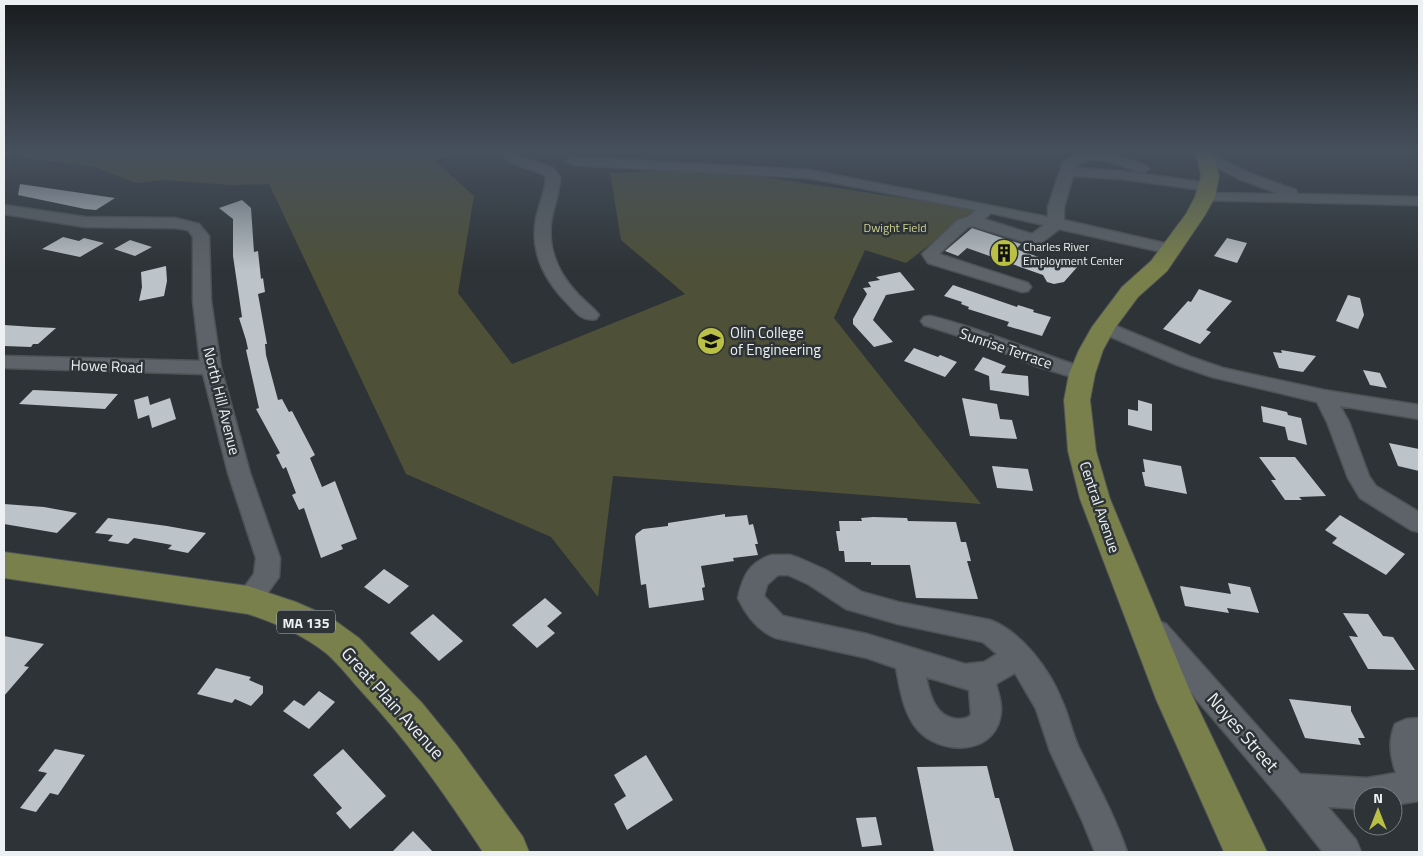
<svg xmlns="http://www.w3.org/2000/svg" width="1423" height="856" viewBox="0 0 1423 856" font-family="'Titillium Web',sans-serif">
<style>
.green{fill:#4e5038}
.building{fill:#bdc4c9}
.lines{fill:none;stroke-linecap:round;stroke-linejoin:round}
.minor-casing{stroke:#4d5255;stroke-width:3}
.major-casing{stroke:#4d5255;stroke-width:2}
.minor{fill:#5d6368;fill-rule:evenodd}
.major{fill:#7a804b;fill-rule:evenodd}
.labels{text-anchor:middle;dominant-baseline:central;stroke-width:5;stroke-linejoin:round;paint-order:stroke}
.far-park-label{font-size:12px;fill:#cdd392;stroke:#2d3336}
.far-poi-label{font-size:12px;fill:#ecf0f2;stroke:#2d3336;text-anchor:start}
.shield{fill:#2d3336;stroke:#b3b7ba;stroke-width:1}
.shield-label{font-size:14px;font-weight:bold;fill:#ecf0f2}
.poi-label{font-size:15px;fill:#ecf0f2;stroke:#2d3336;text-anchor:start}
.street-label{font-size:15px;fill:#ecf0f2;stroke:#2d3336}
.near-street-label{font-size:18px;fill:#ecf0f2;stroke:#2d3336}
</style>
<rect width="100%" height="100%" fill="#2d3336"/>
<path class="green" d="M4 150H469L434 160 474 196 458 293 512 364 685 294 621 240 610 173 686 170 737 173 976 209 906 263 865 250 834 318 981 504 613 476 598 597 551 537 406 474 269 184 231 185 163 180 136 183 95 167 4 155Z"/>
<path class="building" d="M20 184 115 198 96 210 85 209 18 195Z
M242 200 251 208 254 252 258 251 261 279 263 278 265 292 258 294 267 344H265L266 355 278 400 282 399 289 412 292 411 315 455 310 458 322 487 335 481 357 539 341 545 343 549 321 558 304 508 299 510 292 495 296 493 286 467 283 469 276 455 280 453 256 409 259 408 246 350 248 349 246 340 239 318 242 317 233 256V219L219 208Z
M972 228 1021 244 1016 249 1058 264 1062 259 1079 265 1064 282 1054 284 1047 282 1043 275 967 248 958 256 945 251Z
M63 237 79 241 84 238 104 243 80 257 42 249Z
M1227 238 1247 243 1237 263 1214 256Z
M130 240 152 247 135 256 114 249Z
M166 266 167 281 164 296 139 301 142 287 141 272Z
M900 272 915 290 886 295 873 320 893 342 874 347 853 324V319L867 294 863 288 871 287 868 282 880 280 876 277Z
M953 285 1017 307 1018 305 1034 310 1033 312 1051 317 1042 336 1007 326 1009 322 968 309 969 307 961 304 962 302 944 296Z
M1199 289 1232 301 1206 330 1211 332 1200 344 1163 329 1188 301 1191 302Z
M1348 295 1360 298 1364 315 1358 329 1336 321Z
M4 325 34 327 56 328 38 344H33L31 347 4 346Z
M914 348 938 357 940 355 957 362 945 377 904 361Z
M1281 350 1316 356 1303 372 1279 368 1273 352 1282 353Z
M983 357 1006 366 1001 373 1028 376 1029 396 990 390 989 376 974 370Z
M1363 370 1380 373 1387 388 1370 385Z
M33 390 77 392 118 394 105 409 19 404Z
M148 396 150 405 170 398 176 419 152 428 149 415 138 419 134 400Z
M962 398 997 404 1000 419 1012 420 1017 439 970 436Z
M1138 400 1152 404V431L1128 425V409L1138 411Z
M1261 406 1287 412 1288 415 1301 418 1307 445 1288 440 1285 427 1263 422Z
M1389 443 1419 449V471L1398 466Z
M1259 457H1295L1326 496 1299 497 1302 500H1285L1271 480H1276Z
M1143 459 1181 466 1187 494 1145 486 1142 472H1145Z
M992 466 1028 469 1033 491 997 488Z
M4 504 44 507 77 513 57 533 4 524Z
M725 514V517L747 515 749 525 753 524 758 544H755L758 555 733 558 734 561 701 566 705 587 702 588 704 600 649 608 646 584 641 585 635 537 636 534 643 529 668 526V523Z
M1340 515 1405 554 1386 575 1332 543 1337 538 1325 530Z
M873 517 907 518 908 521 956 522 961 542H966L971 561H967L978 599 916 598 910 565H871V562H845L844 551H839L836 531H840L839 521H862L861 518Z
M108 518 167 526 206 533 188 553 168 549 172 545 134 538 128 544 108 541 113 535 95 533Z
M384 569 409 586 389 604 364 587Z
M1228 583 1250 587 1259 613 1227 608 1229 613 1185 606 1180 586 1231 594Z
M545 598 562 613 547 626 555 633 537 648 512 625Z
M1343 613 1368 614 1383 636 1393 637 1415 670 1368 669 1349 636 1358 637Z
M433 614 463 641 439 661 410 633Z
M4 636 44 644 24 666 29 667 4 696Z
M216 668 251 677 249 680 263 686V693L251 706 235 699 232 703 197 694Z
M319 691 335 702 309 729 283 711 294 700 304 706Z
M1289 699 1351 706V711L1365 738H1358L1361 745 1305 738Z
M55 749 85 755 58 795 50 793 36 812 20 808 47 773 38 771Z
M343 749 386 796 350 829 336 813 342 808 313 775Z
M646 755 673 800 627 830 614 804 626 796 614 775Z
M987 766 995 798H999L1014 852H934L917 767Z
M876 817 882 845 862 847 856 818Z
M413 831 433 852H392Z"/>
<g class="lines">
<defs>
<path id="minor" d="M496 150H512L522 157 553 168 560 177C560 193 553 207 551 223 548 250 559 274 577 293 584 301 593 307 599 315L596 319C583 322 576 313 568 304 545 281 530 252 536 219 539 205 545 192 546 177L543 174 512 163Z
M1204 150 1249 173 1296 190 1297 194 1419 197V205L1200 200 1198 197 1200 194 1205 193 1280 194 1239 179 1199 157 1197 154 1199 151Z
M1097 151 1119 156 1147 166 1149 169 1142 173C1121 168 1093 148 1075 168L1122 171 1209 183 1214 184 1216 187 1214 190 1209 191 1122 179 1073 176 1064 207V220L1177 246 1179 249 1177 252 1171 254 1059 229 1041 243 1035 245 972 226 968 227 939 254 1028 283 1031 287 1028 291 1022 292 928 263 922 254 958 220 968 217 976 210 809 178 573 165 566 161 573 157 809 170 1048 217V207L1063 162 1074 156ZM991 213 1044 225 1032 234 984 219Z
M4 205 85 217 175 218 199 224 209 236 211 301 221 368 250 473 280 558 279 577 257 608 248 611 239 608 235 600 254 574 256 558 228 473 203 374 4 368V356L200 361 193 301V237L188 230 175 228 85 227 4 214Z
M930 316C985 329 1035 353 1089 369L1092 374 1089 379 1082 380 1036 366 981 343 924 325 921 321 924 317Z
M1104 321 1191 357 1223 368 1324 390 1419 405V419L1340 406 1349 422 1369 476 1376 486 1419 512V532L1411 530 1360 498 1348 478 1327 422 1317 402 1212 377 1177 365 1097 331 1095 327 1097 323Z
M772 555H790L799 558 826 570 862 592 898 602 990 620C1022 632 1050 670 1062 701 1069 716 1072 733 1079 748 1096 782 1115 816 1127 852H1095L1082 820 1050 751 1036 709 1015 673 996 684C999 695 1003 707 1000 718 992 756 939 755 917 729 903 712 900 688 896 668L867 658 776 638C758 631 746 615 738 598 743 576 749 562 772 555ZM778 575H788L808 584 846 609 898 624 983 642 997 654 984 662 965 664 867 634 783 616 764 596 767 585ZM926 677 969 690 971 715C967 719 962 719 957 719 935 717 930 695 926 677Z
M1156 620 1166 624 1300 774 1367 778 1396 773C1390 755 1388 742 1395 724L1406 719 1419 718V801L1393 805V796H1363V809L1328 807 1356 840 1361 852H1323L1282 800 1146 640 1143 632 1146 624Z"/>
<path id="major" d="M1191 150H1209L1216 161 1219 176 1215 197 1205 215 1167 271 1138 297 1115 328 1103 350 1095 374 1090 400 1096 451 1110 499 1190 691 1267 852H1224L1156 699 1080 499 1068 451 1064 400 1069 374 1079 350 1092 327 1122 287 1151 261 1186 214 1195 197 1201 176 1198 161Z
M4 552 248 586 296 602 330 617 359 638 422 703 457 746 523 837 529 852H483C446 796 408 741 362 692 350 679 339 664 326 653 303 635 276 623 248 614L4 578Z"/>
</defs>
<use href="#minor" class="minor-casing"/>
<use href="#major" class="major-casing"/>
<use href="#minor" class="minor"/>
<use href="#major" class="major"/>
</g>
<linearGradient id="sky" x2="0" y2="1"><stop stop-color="#191c1e"/><stop offset="0.56" stop-color="#46505d"/><stop offset="1" stop-color="#46505d" stop-opacity="0"/></linearGradient>
<rect width="1423" height="270" fill="url(#sky)"/>
<defs>
<symbol id="building-disc" viewBox="-11 -11 22 22"><circle r="9.5" fill="#bac045" stroke="#2d3336"/><path d="M-4-6H4V6H1V3H-1V6H-4ZM-2.5-4.3h1.7v1.8h-1.7ZM.8-4.3h1.7v1.8H.8ZM-2.5-1h1.7V.8h-1.7ZM.8-1h1.7V.8H.8Z" fill="#111"/></symbol>
<symbol id="university-disc" viewBox="-11 -11 22 22"><circle r="9.5" fill="#bac045" stroke="#2d3336"/><path d="M0-5L7-2L0 1L-7-2ZM-4 1L0 2.5L4 1V4Q0 6-4 4Z" fill="#111"/></symbol>
</defs>
<g fill-rule="evenodd">
<use href="#building-disc" x="988" y="237" width="32" height="32"/>
<use href="#university-disc" x="695" y="325" width="32" height="32"/>
</g>
<g class="labels">
<g class="far-park-label">
<text x="895" y="227">Dwight Field</text>
</g>
<g class="far-poi-label">
<text x="1023" y="246">Charles River<tspan x="1023" dy="14">Employment Center</tspan></text>
</g>
<rect class="shield" x="277" y="610.5" width="58" height="23" rx="4"/>
<g class="shield-label">
<text x="306" y="622">MA 135</text>
</g>
<g class="poi-label">
<text x="730" y="332">Olin College<tspan x="730" dy="17">of Engineering</tspan></text>
</g>
<g class="street-label">
<text transform="translate(1006 348) rotate(19)">Sunrise Terrace</text>
<text transform="translate(107 366) rotate(2)">Howe Road</text>
<text transform="translate(222 401) rotate(76)">North Hill Avenue</text>
<text transform="translate(1100 507) rotate(71)">Central Avenue</text>
</g>
<g class="near-street-label">
<text transform="translate(393 703) rotate(48)">Great Plain Avenue</text>
<text transform="translate(1243 732) rotate(49)">Noyes Street</text>
</g>
</g>
<rect width="1423" height="856" fill="none" stroke="#ecf0f2" stroke-width="10"/>
<g transform="translate(1378 811)"><circle r="24" fill="#2d3336" stroke="#797f81"/>
<path d="M0-4L9 19L0 12L-9 19Z" fill="#bac045"/>
<text y="-8" font-size="14" font-weight="bold" text-anchor="middle" fill="#ecf0f2">N</text>
</g>
</svg>
